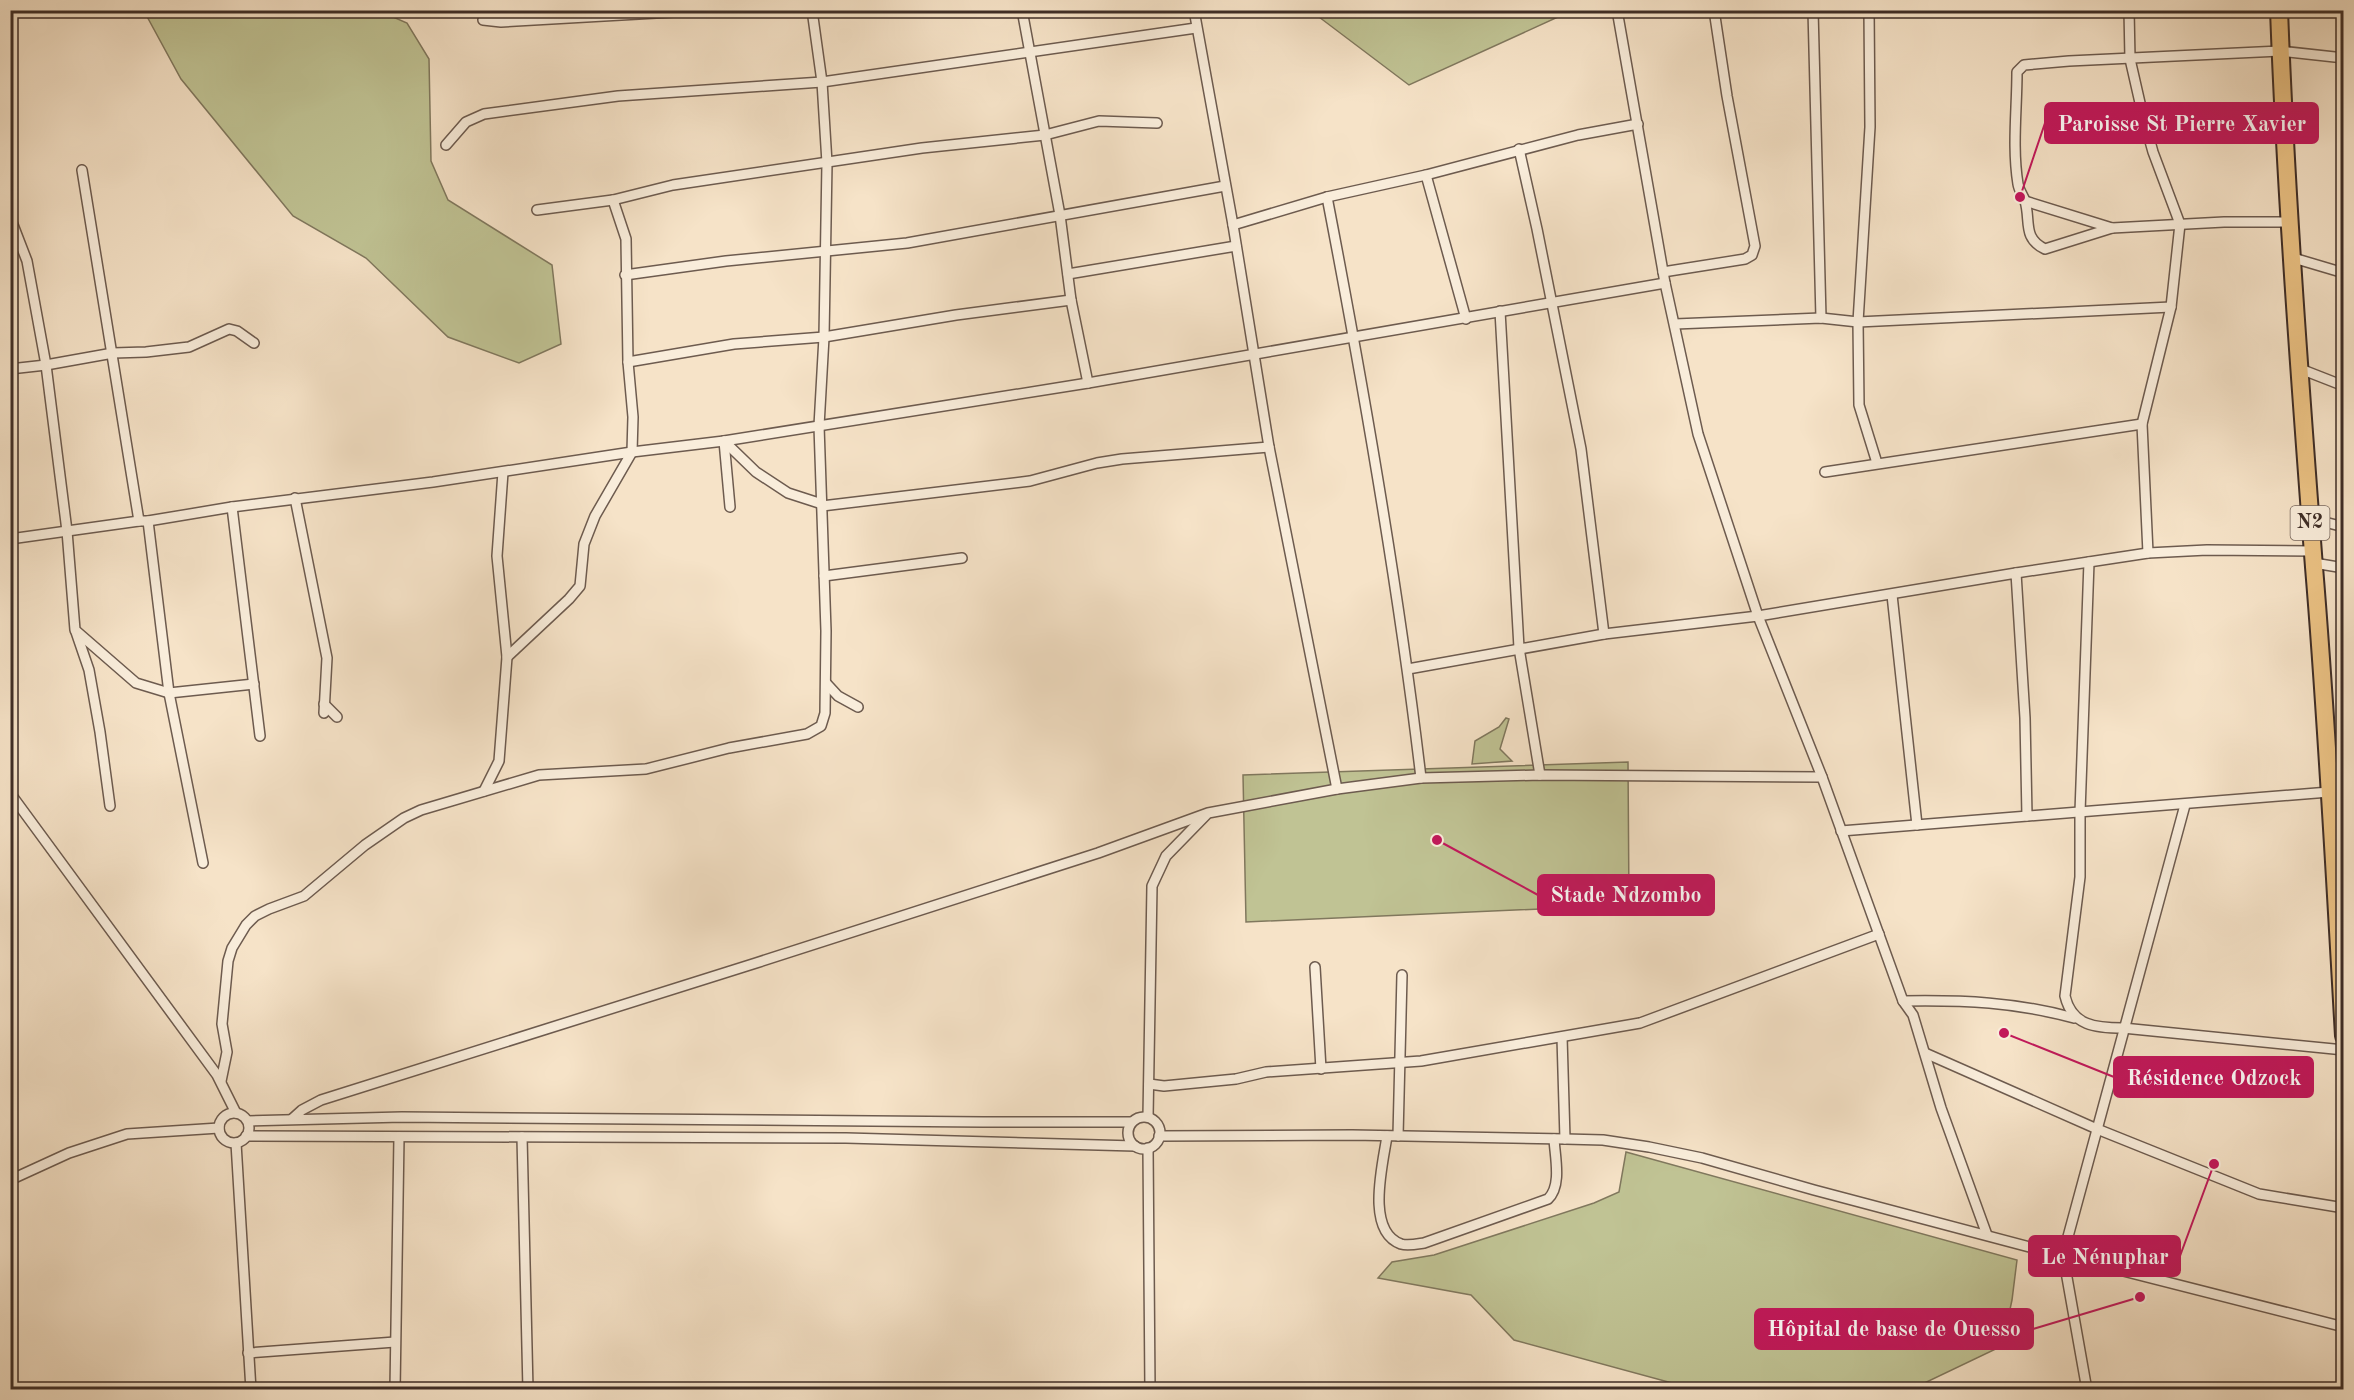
<svg xmlns="http://www.w3.org/2000/svg" width="2354" height="1400" font-family="'Old Standard TT',serif">
  <rect width="100%" height="100%" fill="#f6e3c8"/>
  <filter id="stains"><feTurbulence type="fractalNoise" baseFrequency=".00333" numOctaves="4"/><feColorMatrix values="0 0 0 0 .2 0 0 0 0 .09 0 0 0 0 .02 0 0 0 .5 -.17"/></filter>
  <radialGradient id="worn" r=".72"><stop offset=".6" stop-color="#630" stop-opacity="0"/><stop offset="1" stop-color="#630" stop-opacity=".3"/></radialGradient>
  <g fill="#c0c394" stroke="#80785e" stroke-width="1.5">
    <path d="M 377,10 L 407,23 L 429,59 L 431,161 L 448,200 L 552,265 L 561,344 L 519,363 L 448,337 L 366,258 L 293,216 L 181,79 L 144,11 Z"/>
    <path d="M 1311,11 L 1311,10 L 1571,11 L 1409,85 Z"/>
    <path d="M 1506,718 L 1509,719 L 1500,749 L 1512,761 L 1472,764 L 1475,741 L 1499,727 Z"/>
    <path d="M 1628,762 L 1629,905 L 1246,922 L 1243,775 Z"/>
    <path d="M 1626,1152 L 2017,1260 L 2012,1300 L 2002,1346 L 1912,1389 L 1694,1389 L 1514,1340 L 1471,1295 L 1378,1278 L 1392,1262 L 1434,1255 L 1594,1203 L 1619,1192 Z"/>
  </g>
  <g fill="none" stroke-linecap="round" stroke-linejoin="round">
    <defs>
      <g id="street">
        <path d="M 1022,10 L 1060,215 L 1071,300 L 1088,383"/>
        <path d="M 1194,10 L 1233,225 L 1269,447 L 1337,789"/>
        <path d="M 1617,10 L 1665,283 L 1698,434 L 1758,616 L 1822,777 L 1903,1001 L 1913,1015 L 1941,1108 L 1987,1235"/>
        <path d="M 1813,10 L 1821,318"/>
        <path d="M 1869,10 L 1870,127 L 1858,322 L 1859,405 L 1877,463"/>
        <path d="M 2129,10 L 2130,59 L 2143,116 L 2153,152 L 2180,224 L 2171,307 L 2142,424 L 2148,553"/>
        <path d="M 483,20 L 501,22 L 709,10"/>
        <path d="M 446,145 L 466,122 L 484,114 L 618,96 L 822,82 L 1196,28"/>
        <path d="M 1519,149 L 1537,229 L 1581,449 L 1604,634"/>
        <path d="M 82,170 L 139,521"/>
        <path d="M 1426,175 L 1466,319"/>
        <path d="M 1327,197 C 1364,389 1398,583 1421,778"/>
        <path d="M 2025,201 L 2112,228"/>
        <path d="M 537,210 L 613,200 L 673,185 L 922,148 L 1045,135 L 1099,121 L 1157,123"/>
        <path d="M 10,217 L 27,261 L 46,365 L 67,531 L 75,630 L 136,683 L 169,693 L 254,684"/>
        <path d="M 2289,222 L 2224,222 L 2112,228 L 2045,249 C 2022,238 2031,221 2025,201 C 2023,195 2019,191 2018,184 C 2012,147 2017,109 2017,72 L 2024,65 L 2069,61 L 2280,51 L 2344,58"/>
        <path d="M 1233,225 L 1327,197 L 1426,175 L 1578,135 L 1638,124"/>
        <path d="M 2290,257 L 2344,273"/>
        <path d="M 1663,272 L 1745,259 L 1752,255 L 1755,246 L 1727,96 L 1714,10"/>
        <path d="M 1068,274 L 1236,246"/>
        <path d="M 625,275 L 726,261 L 907,243 L 1225,186"/>
        <path d="M 1500,311 L 1519,648 L 1540,775"/>
        <path d="M 1675,324 L 1821,318 L 1858,322 L 2171,307"/>
        <path d="M 628,362 L 734,344 L 824,337 L 956,315 L 1071,300"/>
        <path d="M 2298,368 L 2344,386"/>
        <path d="M 10,369 L 46,365 L 113,353 L 146,352 L 189,347 L 229,329 L 237,331 L 254,343"/>
        <path d="M 724,441 L 756,472 L 788,493 L 822,504"/>
        <path d="M 724,441 L 730,507"/>
        <path d="M 1825,472 L 2142,424"/>
        <path d="M 295,498 L 327,658 L 324,713"/>
        <path d="M 822,506 L 1030,481 L 1097,463 L 1122,459 L 1269,447"/>
        <path d="M 232,507 L 260,736"/>
        <path d="M 2309,518 L 2344,527"/>
        <path d="M 148,521 L 169,693 L 203,863"/>
        <path d="M 10,539 L 139,521 L 148,521 L 232,507 L 433,482 L 632,452 L 724,441 L 1088,383 L 1665,283"/>
        <path d="M 2089,562 L 2080,812 L 2080,877 L 2065,996 C 2072,1026 2096,1028 2123,1028 L 2344,1050"/>
        <path d="M 2314,563 L 2344,568"/>
        <path d="M 2016,573 L 2148,553 L 2207,550 L 2312,551"/>
        <path d="M 824,576 L 962,558"/>
        <path d="M 1892,595 L 1917,825"/>
        <path d="M 76,632 L 89,670 L 100,732 L 110,806"/>
        <path d="M 507,657 L 569,599 L 580,586 L 584,544 L 595,516 L 632,452 L 633,417 L 628,362 L 626,239 L 613,200"/>
        <path d="M 1408,669 L 1604,634 L 1758,616 L 2016,573 L 2025,718 L 2027,816"/>
        <path d="M 826,683 L 838,696 L 858,707"/>
        <path d="M 324,704 L 337,717"/>
        <path d="M 484,791 L 499,761 L 507,657 L 497,556 L 503,472"/>
        <path d="M 10,793 L 217,1075 L 236,1113"/>
        <path d="M 1841,831 L 2329,792 L 2344,797"/>
        <path d="M 1315,967 L 1321,1069"/>
        <path d="M 1903,1001 C 1964,1000 2015,1002 2074,1018"/>
        <path d="M 1562,1037 L 1565,1139"/>
        <path d="M 1925,1053 L 2097,1129 L 2259,1194 L 2344,1208"/>
        <path d="M 221,1081 L 227,1052 L 222,1024 L 228,961 L 232,948 L 246,925 L 255,916 L 269,909 L 304,896 L 365,845 L 404,818 L 421,810 L 539,775 L 646,769 L 729,748 L 807,734 L 821,726 L 825,713 L 826,631 L 819,426 L 824,337 L 827,163 L 822,82 L 812,10"/>
        <path d="M 1149,1084 L 1164,1086 L 1236,1079 L 1266,1072 L 1421,1061 L 1640,1023 L 1879,934"/>
        <circle cx="234" cy="1128" r="15"/>
        <path d="M 1148,1117 L 1152,886 L 1166,856 L 1206,815"/>
        <circle cx="1144" cy="1133" r="16"/>
        <path d="M 292,1119 L 302,1110 L 321,1100 L 756,963 L 1098,853 L 1208,813 L 1337,789 L 1421,778 L 1540,775 L 1822,777"/>
        <path d="M 248,1121 L 402,1117 L 983,1122 L 1132,1122"/>
        <path d="M 246,1136 L 846,1138 L 1135,1146"/>
        <path d="M 1159,1136 L 1352,1135 L 1565,1139 L 1603,1140 L 1649,1147 L 1702,1158 L 1814,1190 L 2033,1248 L 2344,1327"/>
        <path d="M 1387,1136 C 1383,1164 1365,1231 1401,1244 C 1408,1246 1417,1244 1424,1243 L 1548,1199 C 1562,1186 1555,1157 1554,1139"/>
        <path d="M 1398,1136 L 1402,975"/>
        <path d="M 522,1137 L 528,1390"/>
        <path d="M 236,1143 L 251,1390"/>
        <path d="M 1148,1148 L 1150,1390"/>
        <path d="M 10,1180 L 69,1153 L 127,1134 L 219,1128"/>
        <path d="M 248,1353 L 395,1342"/>
        <path d="M 395,1390 L 399,1137"/>
        <path d="M 2087,1390 L 2063,1255 L 2185,805"/>
      </g>
      <path id="highway" d="M 2279,10 C 2286,196 2300,381 2314,567 C 2327,723 2335,879 2344,1036"/>
    </defs>
    <use href="#street" stroke="#6d5b4f" stroke-width="12"/>
    <use href="#highway" stroke="#3f2e27" stroke-width="20"/>
    <use href="#street" stroke="#f9eddb" stroke-width="9"/>
    <use href="#highway" stroke="#ebc284" stroke-width="16"/>
  </g>
  <g text-anchor="middle" dominant-baseline="central" stroke-width="5" stroke-linejoin="round" paint-order="stroke">
    <rect fill="#f9eddb" stroke="#77675d" stroke-width="1.5" x="2290.5" y="506" width="39" height="34" rx="4.5"/>
    <g font-size="20" font-weight="bold" fill="#3f2e27">
      <text x="2310" y="523">N2</text>
    </g>
  </g>
  <path fill="none" stroke="#c2185b" stroke-width="2" d="M2020 197L2045 123M1437 840L1538 895M2004 1033L2114 1077M2214 1164L2180 1256M2140 1297L2033 1329"/>
  <g fill="#c2185b" stroke="#f9eddb" stroke-width="2">
    <circle cx="2020" cy="197" r="6"/>
    <circle cx="1437" cy="840" r="6"/>
    <circle cx="2004" cy="1033" r="6"/>
    <circle cx="2214" cy="1164" r="6"/>
    <circle cx="2140" cy="1297" r="6"/>
  </g>
  <g fill="#c2185b" stroke="#c2185b" stroke-width="2">
    <rect x="2045" y="103" width="273" height="40" rx="6"/>
    <rect x="1538" y="875" width="176" height="40" rx="6"/>
    <rect x="2114" y="1057" width="199" height="40" rx="6"/>
    <rect x="2029" y="1236" width="151" height="40" rx="6"/>
    <rect x="1755" y="1309" width="278" height="40" rx="6"/>
  </g>
  <g font-size="22" text-anchor="middle" font-weight="bold" fill="#fff">
    <text x="2182" y="131">Paroisse St Pierre Xavier</text>
    <text x="1626" y="902">Stade Ndzombo</text>
    <text x="2214" y="1085">Résidence Odzock</text>
    <text x="2105" y="1264">Le Nénuphar</text>
    <text x="1894" y="1336">Hôpital de base de Ouesso</text>
  </g>
  <rect width="2354" height="1400" fill="none" stroke="#f6e3c8" stroke-width="36"/>
  <rect x="12" y="12" width="2330" height="1376" fill="none" stroke="#3f2e27" stroke-width="3"/>
  <rect x="18" y="18" width="2318" height="1364" fill="none" stroke="#3f2e27" stroke-width="1.5"/>
  <rect width="100%" height="100%" filter="url(#stains)"/>
  <rect width="100%" height="100%" fill="url(#worn)"/>
</svg>
